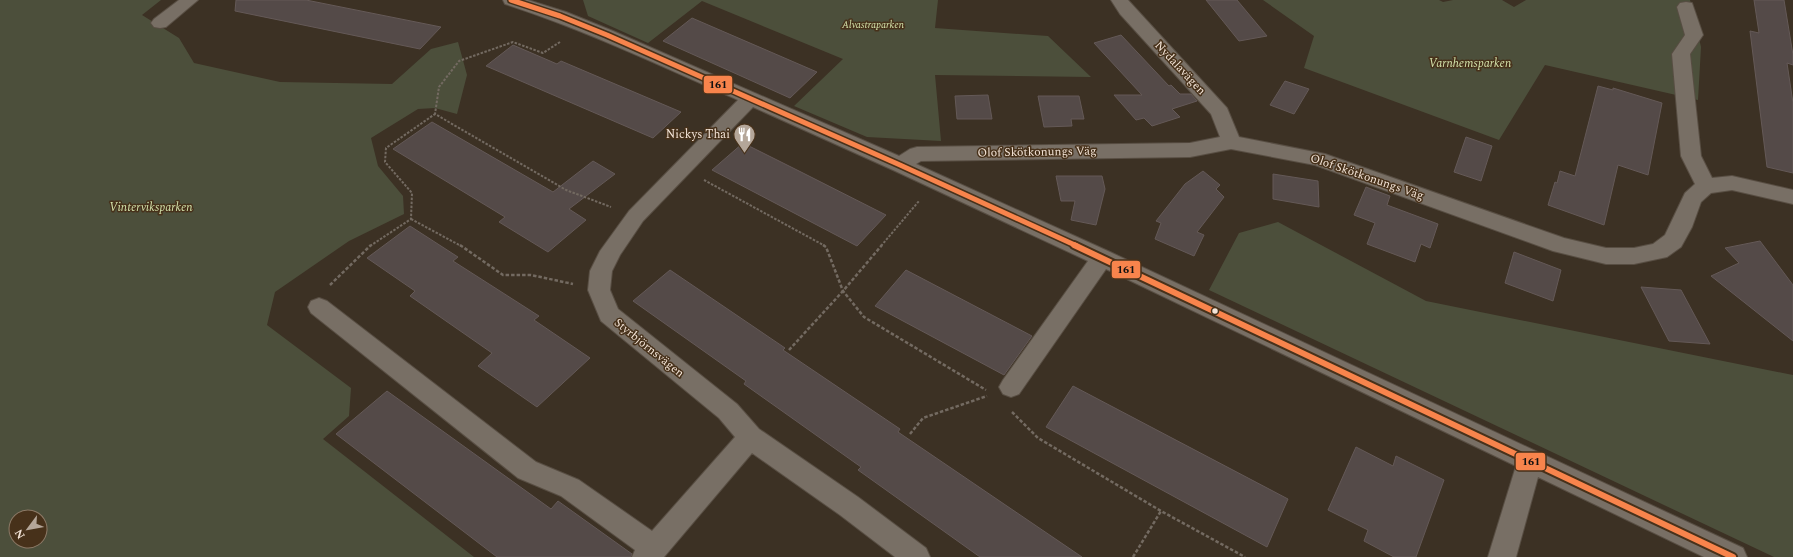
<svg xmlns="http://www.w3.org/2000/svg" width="1793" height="557" font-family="Spectral,serif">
  <rect width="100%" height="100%" fill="#3c3124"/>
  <g fill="#4c4f3b" fill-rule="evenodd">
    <path d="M 0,0 L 161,0 L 142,15 L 179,38 L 194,63 L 280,82 L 392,84 L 431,49 L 458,42 L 467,75 L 457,114 L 435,108 L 418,109 L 371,138 L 378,166 L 403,196 L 404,214 L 349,241 L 275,292 L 267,325 L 351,388 L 349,416 L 323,439 L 474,557 L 0,557 ZM 16,517 L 40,517 L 40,541 L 16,541 Z"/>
    <path d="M 583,0 L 938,0 L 935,28 L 1048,36 L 1091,77 L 935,75 L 941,141 L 867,137 L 794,106 L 843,59 L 702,1 L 648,43 L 588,16 Z"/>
    <path d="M 1263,0 L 1439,0 L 1443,2 L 1453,0 L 1502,0 L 1514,7 L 1526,0 L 1690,0 L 1701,47 L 1698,100 L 1545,65 L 1499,140 L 1304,68 L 1314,36 Z"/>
    <path d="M 1278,222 L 1426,301 L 1793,375 L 1793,557 L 1774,557 L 1209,290 L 1239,233 Z"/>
  </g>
  <g fill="#544a48" stroke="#645957">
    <path d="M 236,0 L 306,0 L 441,27 L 420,49 L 235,11 Z"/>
    <path d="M 1206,0 L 1237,0 L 1267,36 L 1239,41 Z"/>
    <path d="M 1754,0 L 1784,0 L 1793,55 L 1793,65 L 1787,63 L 1793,103 L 1793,173 L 1767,167 L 1750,31 L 1759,33 Z"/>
    <path d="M 692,18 L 817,72 L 790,98 L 663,41 Z"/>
    <path d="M 1121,35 L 1169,86 L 1171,85 L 1180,94 L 1191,94 L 1197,101 L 1172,109 L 1180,117 L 1152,126 L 1144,118 L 1136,120 L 1114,95 L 1142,95 L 1094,43 Z"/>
    <path d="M 513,45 L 557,64 L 561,61 L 681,112 L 653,138 L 486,66 Z"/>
    <path d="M 1285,81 L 1309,89 L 1294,114 L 1270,105 Z"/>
    <path d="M 1598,86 L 1613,90 L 1613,88 L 1662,103 L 1648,175 L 1618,165 L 1604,225 L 1548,205 L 1555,182 L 1557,183 L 1560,171 L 1575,176 Z"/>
    <path d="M 988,95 L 992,119 L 957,119 L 955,96 Z"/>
    <path d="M 1038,96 L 1079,96 L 1084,119 L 1071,119 L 1072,126 L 1044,127 Z"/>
    <path d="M 432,122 L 553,192 L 593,161 L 615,174 L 569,209 L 586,220 L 548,252 L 499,222 L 505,217 L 393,149 Z"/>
    <path d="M 1466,137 L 1492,146 L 1481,181 L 1454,172 Z"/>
    <path d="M 743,143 L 799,171 L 886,215 L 857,246 L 712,170 Z"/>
    <path d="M 1203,171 L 1220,185 L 1216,189 L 1224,197 L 1197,232 L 1204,235 L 1194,256 L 1155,239 L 1161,223 L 1156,221 L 1185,184 Z"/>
    <path d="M 1273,174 L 1318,181 L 1319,207 L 1273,199 Z"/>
    <path d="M 1056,176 L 1102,176 L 1105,189 L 1096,225 L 1071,220 L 1075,201 L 1061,201 Z"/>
    <path d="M 1366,187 L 1390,196 L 1387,205 L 1438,224 L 1430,248 L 1421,244 L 1415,262 L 1367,244 L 1375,223 L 1354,215 Z"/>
    <path d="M 410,226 L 458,257 L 453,261 L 539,316 L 534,320 L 590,358 L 537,407 L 478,366 L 492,353 L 410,296 L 415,291 L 367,258 Z"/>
    <path d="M 1760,241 L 1793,285 L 1793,341 L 1711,276 L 1739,263 L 1725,248 Z"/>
    <path d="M 1514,252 L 1561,270 L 1553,301 L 1505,283 Z"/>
    <path d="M 670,270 L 785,348 L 783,350 L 900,429 L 898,432 L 1082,557 L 980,557 L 858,470 L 861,467 L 744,384 L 746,381 L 633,301 Z"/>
    <path d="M 906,270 L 1032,336 L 1004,375 L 875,306 Z"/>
    <path d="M 1641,287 L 1681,290 L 1710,344 L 1669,341 Z"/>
    <path d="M 1073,386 L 1288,499 L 1267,547 L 1046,427 Z"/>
    <path d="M 387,391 L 551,509 L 558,501 L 632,554 L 631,557 L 497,557 L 336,434 Z"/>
    <path d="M 1356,447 L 1393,466 L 1396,456 L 1444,480 L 1416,557 L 1394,557 L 1364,541 L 1368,530 L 1328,510 Z"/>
  </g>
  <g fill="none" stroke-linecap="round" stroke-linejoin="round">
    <defs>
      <g id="minor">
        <path d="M 179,0 L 198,0 L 166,27 L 160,28 L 154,27 L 151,23 L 154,19 Z"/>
        <path d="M 503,0 L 528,0 L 566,12 L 613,31 L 899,156 L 910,149 L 917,147 L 1190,143 L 1220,137 L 1211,114 L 1120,14 L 1111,0 L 1128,0 L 1227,108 L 1239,137 L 1325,154 L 1564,238 L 1606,248 L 1634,248 L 1653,244 L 1665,235 L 1685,193 L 1695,184 L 1681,156 L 1672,54 L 1685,35 L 1677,7 L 1680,3 L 1686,2 L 1692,3 L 1703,35 L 1690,54 L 1701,156 L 1712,178 L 1732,176 L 1793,190 L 1793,204 L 1732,190 L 1711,193 L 1701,202 L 1692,227 L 1681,247 L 1667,257 L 1634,264 L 1606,264 L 1553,251 L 1315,165 L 1231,149 L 1190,157 L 921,161 L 916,164 L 1110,252 L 1743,548 L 1747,557 L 1704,557 L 1538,477 L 1516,557 L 1488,557 L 1516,466 L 1106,269 L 1019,394 L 1011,397 L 1003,394 L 999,387 L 1003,380 L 1088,261 L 893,170 L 753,107 L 643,221 L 620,255 L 612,271 L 610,290 L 618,309 L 737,404 L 759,429 L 858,497 L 926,548 L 930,557 L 895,557 L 840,515 L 752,453 L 664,557 L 632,557 L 635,550 L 561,496 L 518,478 L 311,313 L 308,307 L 311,301 L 319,298 L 327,301 L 536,462 L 579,480 L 652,531 L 735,437 L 719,418 L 601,321 L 588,290 L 590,271 L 600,251 L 629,211 L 738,100 C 661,66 585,30 505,4 Z"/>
      </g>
    </defs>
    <use href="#minor" stroke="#584e43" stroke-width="2"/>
    <g stroke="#736a61" stroke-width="2" stroke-dasharray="2.5 1.5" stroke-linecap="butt">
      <path d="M 560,42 L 543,53 L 513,42 L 459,61 L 439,87 L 435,114 L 566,190 L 611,207"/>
      <path d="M 704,180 L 825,246"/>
      <path d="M 411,219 L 461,246"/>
      <path d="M 370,246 L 411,219 L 412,193 L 385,162 L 386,148 L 435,114"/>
      <path d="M 881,246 L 919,201"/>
    </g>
    <g stroke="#736a61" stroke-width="2.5" stroke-dasharray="3.5 2" stroke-linecap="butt">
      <path d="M 460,245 L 503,275 L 531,275 L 573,284"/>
      <path d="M 823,245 L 826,247 L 843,291 L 864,317 L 986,390"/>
      <path d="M 330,285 L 371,245"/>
      <path d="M 789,350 L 843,291 L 882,245"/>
      <path d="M 1012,412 L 1038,438 L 1161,511 L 1245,557"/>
      <path d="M 910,434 L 923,418 L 987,396"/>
      <path d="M 1133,557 L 1161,511"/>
    </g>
    <use href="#minor" fill="#786f65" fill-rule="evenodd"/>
    <defs>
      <path id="bus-1-far1" d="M 511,0 L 560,16 L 607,35 L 900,165 L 1077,246"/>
      <path id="bus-1" d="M 1074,245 L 1733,557"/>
    </defs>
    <use href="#bus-1-far1" stroke="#47311a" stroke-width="8"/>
    <use href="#bus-1" stroke="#47311a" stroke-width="10"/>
    <use href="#bus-1-far1" stroke="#f8844c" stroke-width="5"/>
    <use href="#bus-1" stroke="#f8844c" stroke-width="6"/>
  </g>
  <defs>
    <symbol id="restaurant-pin" viewBox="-11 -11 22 30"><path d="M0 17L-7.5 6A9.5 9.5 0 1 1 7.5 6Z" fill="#b4a699" stroke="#47311a"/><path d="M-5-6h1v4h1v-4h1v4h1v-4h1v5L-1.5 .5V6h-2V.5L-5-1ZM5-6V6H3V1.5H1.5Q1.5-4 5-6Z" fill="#fff"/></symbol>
  </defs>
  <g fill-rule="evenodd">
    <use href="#restaurant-pin" x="732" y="122" width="25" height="34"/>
  </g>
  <circle fill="#f4e5d8" stroke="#47311a" stroke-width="1.5" cx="1215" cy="311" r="3.5"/>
  <g text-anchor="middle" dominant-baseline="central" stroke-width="3" stroke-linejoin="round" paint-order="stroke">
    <g font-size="10" font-style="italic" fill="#d3e2ab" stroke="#47311a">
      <text x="873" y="25">Alvastraparken</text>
    </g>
    <g font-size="12" font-style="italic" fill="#d3e2ab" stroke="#47311a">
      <text x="1470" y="63">Varnhemsparken</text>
      <text x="151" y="207">Vinterviksparken</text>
    </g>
    <g font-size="12" fill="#f4e5d8" stroke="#47311a">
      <text transform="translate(1180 68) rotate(47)">Nydalavägen</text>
      <text transform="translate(1037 152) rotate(-1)">Olof Skötkonungs Väg</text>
      <text transform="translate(1367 177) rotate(19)">Olof Skötkonungs Väg</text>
      <text transform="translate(649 348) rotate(39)">Styrbjörnsvägen</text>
    </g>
    <g font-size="12" fill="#f4e5d8" stroke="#47311a" text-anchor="end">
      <text x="730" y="134">Nickys Thai</text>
    </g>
  </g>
  <g stroke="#47311a" stroke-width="1.5">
    <rect x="703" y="75" width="30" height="19" rx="4" fill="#f8844c"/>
    <rect x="1111" y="260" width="30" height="19" rx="4" fill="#f8844c"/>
    <rect x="1515" y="452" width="31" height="19" rx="4" fill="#f8844c"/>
  </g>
  <g font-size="11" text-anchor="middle" font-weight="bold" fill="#111">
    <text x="718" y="88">161</text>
    <text x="1126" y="273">161</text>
    <text x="1531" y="465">161</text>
  </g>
  <g transform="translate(28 529) rotate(238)"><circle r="19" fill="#47311a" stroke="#8c7966"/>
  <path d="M0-3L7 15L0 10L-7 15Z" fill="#b4a699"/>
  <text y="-6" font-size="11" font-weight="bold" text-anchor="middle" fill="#f4e5d8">N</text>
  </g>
</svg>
